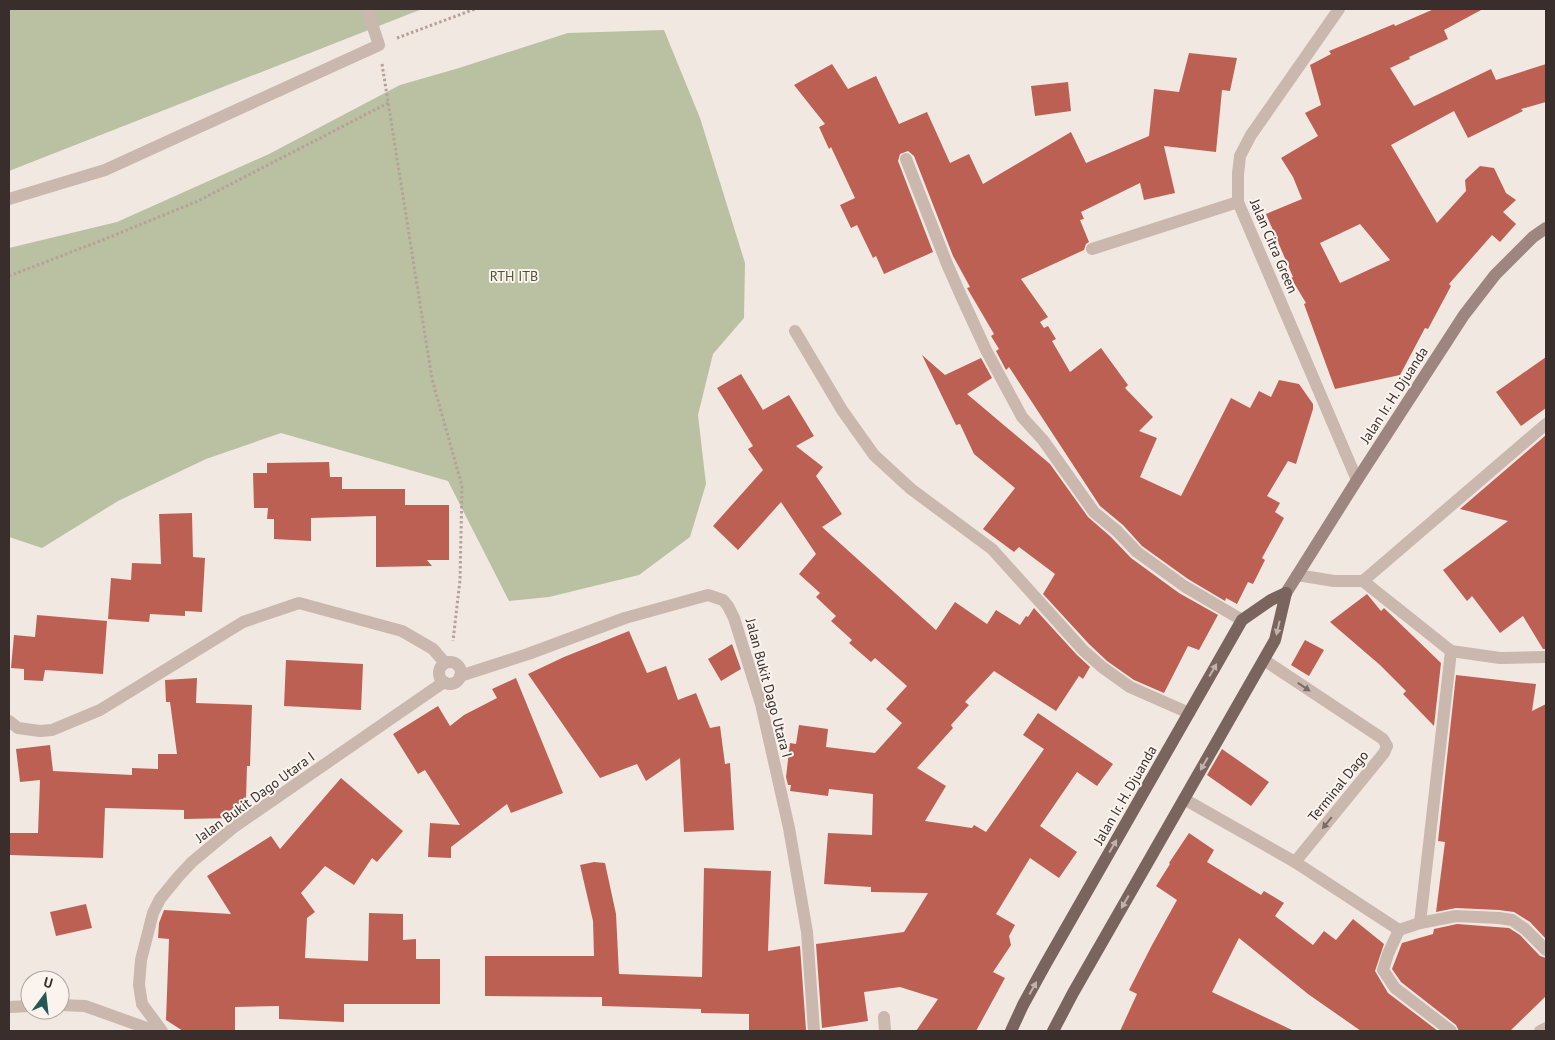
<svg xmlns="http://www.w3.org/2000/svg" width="1555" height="1040" font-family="'PT Sans',sans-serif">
  <rect width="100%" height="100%" fill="#f2e8e2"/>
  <g fill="#bac0a2">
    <path d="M 9,9 L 422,9 L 9,171 Z"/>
    <path d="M 664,30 L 700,118 L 745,263 L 744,318 L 713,354 L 698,415 L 706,484 L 690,537 L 639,575 L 549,597 L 509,601 L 448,481 L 281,433 L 206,459 L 118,501 L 42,548 L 9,537 L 9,248 L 117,222 L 269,154 L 400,85 L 459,68 L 568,33 Z"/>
  </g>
  <g fill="#bd6054" fill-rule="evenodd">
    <path d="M 1434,9 L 1483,9 L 1444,30 L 1448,39 L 1409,57 L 1410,59 L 1390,68 L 1414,106 L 1491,69 L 1496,80 L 1546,64 L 1546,102 L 1521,109 L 1523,111 L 1468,138 L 1454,111 L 1391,145 L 1437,223 L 1466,191 L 1465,180 L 1480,166 L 1494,168 L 1506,193 L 1516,200 L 1503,212 L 1516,224 L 1500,242 L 1492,235 L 1449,284 L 1451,286 L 1428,329 L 1425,328 L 1400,375 L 1335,389 L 1304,304 L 1306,303 L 1291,278 L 1293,277 L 1266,214 L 1302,199 L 1293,177 L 1281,158 L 1318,136 L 1305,113 L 1321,105 L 1310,65 L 1331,54 L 1329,51 L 1394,24 L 1395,26 ZM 1360,224 L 1390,260 L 1340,283 L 1320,243 Z"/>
    <path d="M 1189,53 L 1237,58 L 1230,91 L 1222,90 L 1216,152 L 1164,146 L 1175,193 L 1144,200 L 1140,183 L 1081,212 L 1084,219 L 1080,220 L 1089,242 L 1086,244 L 1084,250 L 1021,279 L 1048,317 L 1040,322 L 1044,328 L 1048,326 L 1056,339 L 1052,341 L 1070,372 L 1101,348 L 1128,385 L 1125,388 L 1153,417 L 1139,431 L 1157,438 L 1140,477 L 1181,496 L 1231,398 L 1250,408 L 1259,391 L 1271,397 L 1279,380 L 1299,384 L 1313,404 L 1313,409 L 1296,464 L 1288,461 L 1267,496 L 1280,503 L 1275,512 L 1284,518 L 1262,558 L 1265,560 L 1253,584 L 1248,582 L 1237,604 L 1226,598 L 1225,601 L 1188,579 L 1142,546 L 1123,525 L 1100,506 L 1009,367 L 1006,370 L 996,351 L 999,349 L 991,336 L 994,334 L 967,288 L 970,287 L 953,256 L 914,156 L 908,151 L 900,154 L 898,161 L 933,252 L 884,274 L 876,256 L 873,258 L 857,225 L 851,228 L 840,205 L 855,198 L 831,147 L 829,149 L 819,127 L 825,124 L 794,85 L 832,64 L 848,89 L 876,76 L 899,124 L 927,112 L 950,163 L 969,154 L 983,184 L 1071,132 L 1086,163 L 1149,136 L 1154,89 L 1179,92 Z"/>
    <path d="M 1068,82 L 1071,111 L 1035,116 L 1031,86 Z"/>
    <path d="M 922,355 L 945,375 L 981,358 L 992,378 L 967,394 L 1050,464 L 1088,517 L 1111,537 L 1131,558 L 1179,593 L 1218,615 L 1199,650 L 1188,646 L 1164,693 L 1134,680 L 1107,661 L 1089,644 L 1043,594 L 1055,574 L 1019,547 L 1014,552 L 983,529 L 1015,488 L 974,454 L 960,424 L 956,425 Z"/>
    <path d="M 1546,357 L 1546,408 L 1521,426 L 1496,392 Z"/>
    <path d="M 741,374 L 763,410 L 789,395 L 814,436 L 796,446 L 823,467 L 816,476 L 842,514 L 822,527 L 936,630 L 955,602 L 987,624 L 996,610 L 1020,625 L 1026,616 L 1028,617 L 1034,608 L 1077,655 L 1090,667 L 1083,679 L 1079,676 L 1056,711 L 994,671 L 965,702 L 969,705 L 951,725 L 953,728 L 917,768 L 946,786 L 925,821 L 972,828 L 974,825 L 986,832 L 1044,749 L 1023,735 L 1038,713 L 1113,764 L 1097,786 L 1077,772 L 1040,826 L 1077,852 L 1059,878 L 1030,858 L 996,914 L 1015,925 L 1009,936 L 1011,945 L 993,972 L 1005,978 L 976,1031 L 916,1031 L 938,999 L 900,987 L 864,992 L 868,1021 L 822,1028 L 816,944 L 904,932 L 928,893 L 871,892 L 871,887 L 824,884 L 828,833 L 872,835 L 873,794 L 829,789 L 828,796 L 790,791 L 791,785 L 788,785 L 786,777 L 790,743 L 796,744 L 799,725 L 828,729 L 826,747 L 875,753 L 902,723 L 886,709 L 907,686 L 875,658 L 871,662 L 849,643 L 852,640 L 831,621 L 836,616 L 816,597 L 820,593 L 799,574 L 816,554 L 781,502 L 738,550 L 713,526 L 763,470 L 748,449 L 753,446 L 717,388 Z"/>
    <path d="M 1546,435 L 1546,649 L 1543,649 L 1523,616 L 1500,633 L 1472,596 L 1467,601 L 1443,570 L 1508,521 L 1460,509 Z"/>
    <path d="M 329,462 L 330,477 L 342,477 L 342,489 L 405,489 L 405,505 L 449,505 L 449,560 L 427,560 L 432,566 L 376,567 L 376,516 L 311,518 L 311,541 L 274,539 L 274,519 L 267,519 L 268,508 L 254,508 L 253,473 L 267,473 L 267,463 Z"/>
    <path d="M 192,513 L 193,557 L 205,558 L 202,612 L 185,611 L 185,616 L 150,614 L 149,622 L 108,619 L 111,578 L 131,580 L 132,563 L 161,564 L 159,514 Z"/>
    <path d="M 1367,594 L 1381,611 L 1384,608 L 1386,610 L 1441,663 L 1434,726 L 1403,694 L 1406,691 L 1380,665 L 1330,622 Z"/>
    <path d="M 37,615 L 107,621 L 103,674 L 45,670 L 43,681 L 24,680 L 24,669 L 11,668 L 14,635 L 35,637 Z"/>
    <path d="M 629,631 L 647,673 L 666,666 L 678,700 L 696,693 L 710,728 L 720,726 L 725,764 L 730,763 L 734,830 L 684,832 L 680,758 L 646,781 L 637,764 L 600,778 L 528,674 L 564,657 Z"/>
    <path d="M 1305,640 L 1324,650 L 1309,676 L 1291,665 Z"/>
    <path d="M 732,644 L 741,669 L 721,681 L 708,659 Z"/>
    <path d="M 286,660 L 363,664 L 361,710 L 284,706 Z"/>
    <path d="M 1456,675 L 1536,684 L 1532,711 L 1546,704 L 1546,939 L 1530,922 L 1514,912 L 1499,910 L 1456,908 L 1436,912 L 1445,842 L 1438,841 Z"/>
    <path d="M 197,678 L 196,703 L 252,705 L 250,766 L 247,766 L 246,799 L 250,806 L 233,818 L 184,819 L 184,810 L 105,808 L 103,858 L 9,855 L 9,833 L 38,833 L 40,780 L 20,782 L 16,749 L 50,745 L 53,771 L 132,775 L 132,768 L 158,769 L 158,754 L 177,754 L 170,702 L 166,702 L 165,680 Z"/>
    <path d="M 516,678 L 563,793 L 511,813 L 507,804 L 451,847 L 451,858 L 428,857 L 430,823 L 460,825 L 425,770 L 418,774 L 393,734 L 438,706 L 450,726 L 464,715 L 497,698 L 492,689 Z"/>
    <path d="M 1222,749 L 1269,782 L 1251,806 L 1207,775 Z"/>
    <path d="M 341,778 L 403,831 L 377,862 L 372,858 L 354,885 L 325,866 L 301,893 L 315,912 L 307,918 L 305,958 L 368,961 L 369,913 L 403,914 L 403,940 L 416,939 L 416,959 L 440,959 L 440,1004 L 344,1004 L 344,1022 L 279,1019 L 279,1006 L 235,1007 L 235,1031 L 183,1031 L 166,1020 L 169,939 L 158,938 L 159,923 L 164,910 L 231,914 L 207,876 L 271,836 L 280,849 Z"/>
    <path d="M 1189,833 L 1214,850 L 1207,862 L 1261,895 L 1264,891 L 1284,903 L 1275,916 L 1313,945 L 1324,931 L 1336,940 L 1353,919 L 1384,944 L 1375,971 L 1388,993 L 1438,1031 L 1361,1031 L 1308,994 L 1239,938 L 1212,992 L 1294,1031 L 1120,1031 L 1137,994 L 1129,990 L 1152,945 L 1177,900 L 1156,886 L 1170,864 L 1169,863 Z"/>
    <path d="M 594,862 L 605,863 L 616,914 L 619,974 L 702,977 L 704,868 L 771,871 L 768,951 L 800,946 L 806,1030 L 749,1031 L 749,1014 L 701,1013 L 701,1009 L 602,1006 L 602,997 L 485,996 L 485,956 L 594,956 L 593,921 L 580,865 Z"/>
    <path d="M 86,904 L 92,928 L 56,936 L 50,912 Z"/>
    <path d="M 1457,924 L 1509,928 L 1520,935 L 1540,956 L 1546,958 L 1546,996 L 1510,1031 L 1459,1031 L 1456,1025 L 1401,982 L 1392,969 L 1402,943 L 1433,934 L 1434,929 Z"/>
  </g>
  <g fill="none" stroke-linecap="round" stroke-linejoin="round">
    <g stroke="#b5a198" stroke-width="3" stroke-dasharray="2.5 2.5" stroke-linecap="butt">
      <path d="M 397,38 L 475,9"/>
      <path d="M 382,64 L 432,379 L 462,486 L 460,580 L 453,641"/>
      <path d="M 9,276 L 100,241 L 198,201 L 388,103"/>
    </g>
    <g stroke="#cab7ae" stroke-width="12">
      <path d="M 1184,799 L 1295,862 L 1384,753 L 1387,746 L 1383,739 L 1264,660"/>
      <path d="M 1295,862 L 1399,930"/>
      <path d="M 884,1017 L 885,1031"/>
    </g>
    <g stroke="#cab7ae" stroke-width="12">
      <path d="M 906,159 L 947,264 L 962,298 L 986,350 L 1022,417 L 1043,440 L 1094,512 L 1117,531 L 1137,552 L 1184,586 L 1242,620"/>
      <path d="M 9,199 L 105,170 L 379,45 L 367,9"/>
      <path d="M 1092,249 L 1238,202"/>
      <path d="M 795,331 L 842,410 L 874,455 L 911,489 L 992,549 L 1083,650 L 1102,667 L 1130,687 L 1189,713"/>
      <path d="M 1297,575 L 1334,581 L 1363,581 L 1451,651 L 1500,658 L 1546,657"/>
      <path d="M 1363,581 L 1546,424"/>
      <circle cx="450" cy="673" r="11"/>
      <path d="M 460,676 L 528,654 L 625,618 L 708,595 L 723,600 L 728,606 L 734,618 L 761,704 L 789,828 L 807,932 L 814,1031"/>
      <path d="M 9,721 L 18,728 L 40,731 L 52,730 L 100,710 L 243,622 L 299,603 L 402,631 L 433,649 L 445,663"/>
      <path d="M 1420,923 L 1451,651"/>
      <path d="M 60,1005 L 85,1006 L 155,1031"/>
      <path d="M 9,1007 L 30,1006"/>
      <path d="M 162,1031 L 142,1004 L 139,985 L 141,960 L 153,913 L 160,899 L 178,877 L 192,862 L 234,827 L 444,682"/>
      <path d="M 1451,1031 L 1395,988 L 1383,970 L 1388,954 L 1399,930 L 1420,923 L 1456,916 L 1499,918 L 1512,920 L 1525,929 L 1546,950"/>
      <path d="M 1540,1031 L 1546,1028"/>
    </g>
    <path stroke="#cab7ae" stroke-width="12" d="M 1339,9 L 1251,135 L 1240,156 L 1238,174 L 1238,202 L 1357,480"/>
    <path stroke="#9d867f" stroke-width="12" d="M 1286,593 L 1357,480 L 1464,315 L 1495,275 L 1533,237 L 1546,228"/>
    <g stroke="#79645e" stroke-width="12">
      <path d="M 1011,1031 L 1023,1005 L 1045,965 L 1242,620 L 1271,600 L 1286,593"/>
      <path d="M 1053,1031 L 1073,993 L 1275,640 L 1286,593"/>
    </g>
  </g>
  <defs><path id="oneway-solid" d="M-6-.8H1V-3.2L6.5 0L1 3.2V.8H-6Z" transform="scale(1.25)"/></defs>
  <g fill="#c0b3ad">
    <use href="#oneway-solid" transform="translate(1278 628) rotate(103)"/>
    <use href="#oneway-solid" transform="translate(1213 670) rotate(-60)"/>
    <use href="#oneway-solid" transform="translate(1204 764) rotate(120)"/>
    <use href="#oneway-solid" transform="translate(1113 846) rotate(-60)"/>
    <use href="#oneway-solid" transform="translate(1125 902) rotate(120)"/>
    <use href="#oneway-solid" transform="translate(1033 988) rotate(-61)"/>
  </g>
  <g fill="#7a6c66">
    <use href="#oneway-solid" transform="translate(1304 687) rotate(34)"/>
    <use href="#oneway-solid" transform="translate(1327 823) rotate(129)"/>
  </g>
  <g text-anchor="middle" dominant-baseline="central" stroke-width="4" stroke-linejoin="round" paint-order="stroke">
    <g font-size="14" fill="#392e2c" stroke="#faf3ee">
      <text transform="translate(1274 246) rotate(67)">Jalan Citra Green</text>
      <text transform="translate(1394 395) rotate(-57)">Jalan Ir. H. Djuanda</text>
      <text transform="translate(769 688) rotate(75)">Jalan Bukit Dago Utara I</text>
      <text transform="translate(1338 786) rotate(-51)">Terminal Dago</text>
      <text transform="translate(1125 795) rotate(-60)">Jalan Ir. H. Djuanda</text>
      <text transform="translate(255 797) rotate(-36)">Jalan Bukit Dago Utara I</text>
    </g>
    <g font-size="14" fill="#4d5531" stroke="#faf3ee">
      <text x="514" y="276">RTH ITB</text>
    </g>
  </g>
  <rect width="1555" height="1040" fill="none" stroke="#392e2c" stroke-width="20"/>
  <g transform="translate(45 995) rotate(15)"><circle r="24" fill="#faf3ee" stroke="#ada4a0"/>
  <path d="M0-4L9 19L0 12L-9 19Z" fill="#245854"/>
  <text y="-8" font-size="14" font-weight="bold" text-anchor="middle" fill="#392e2c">U</text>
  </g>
</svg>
